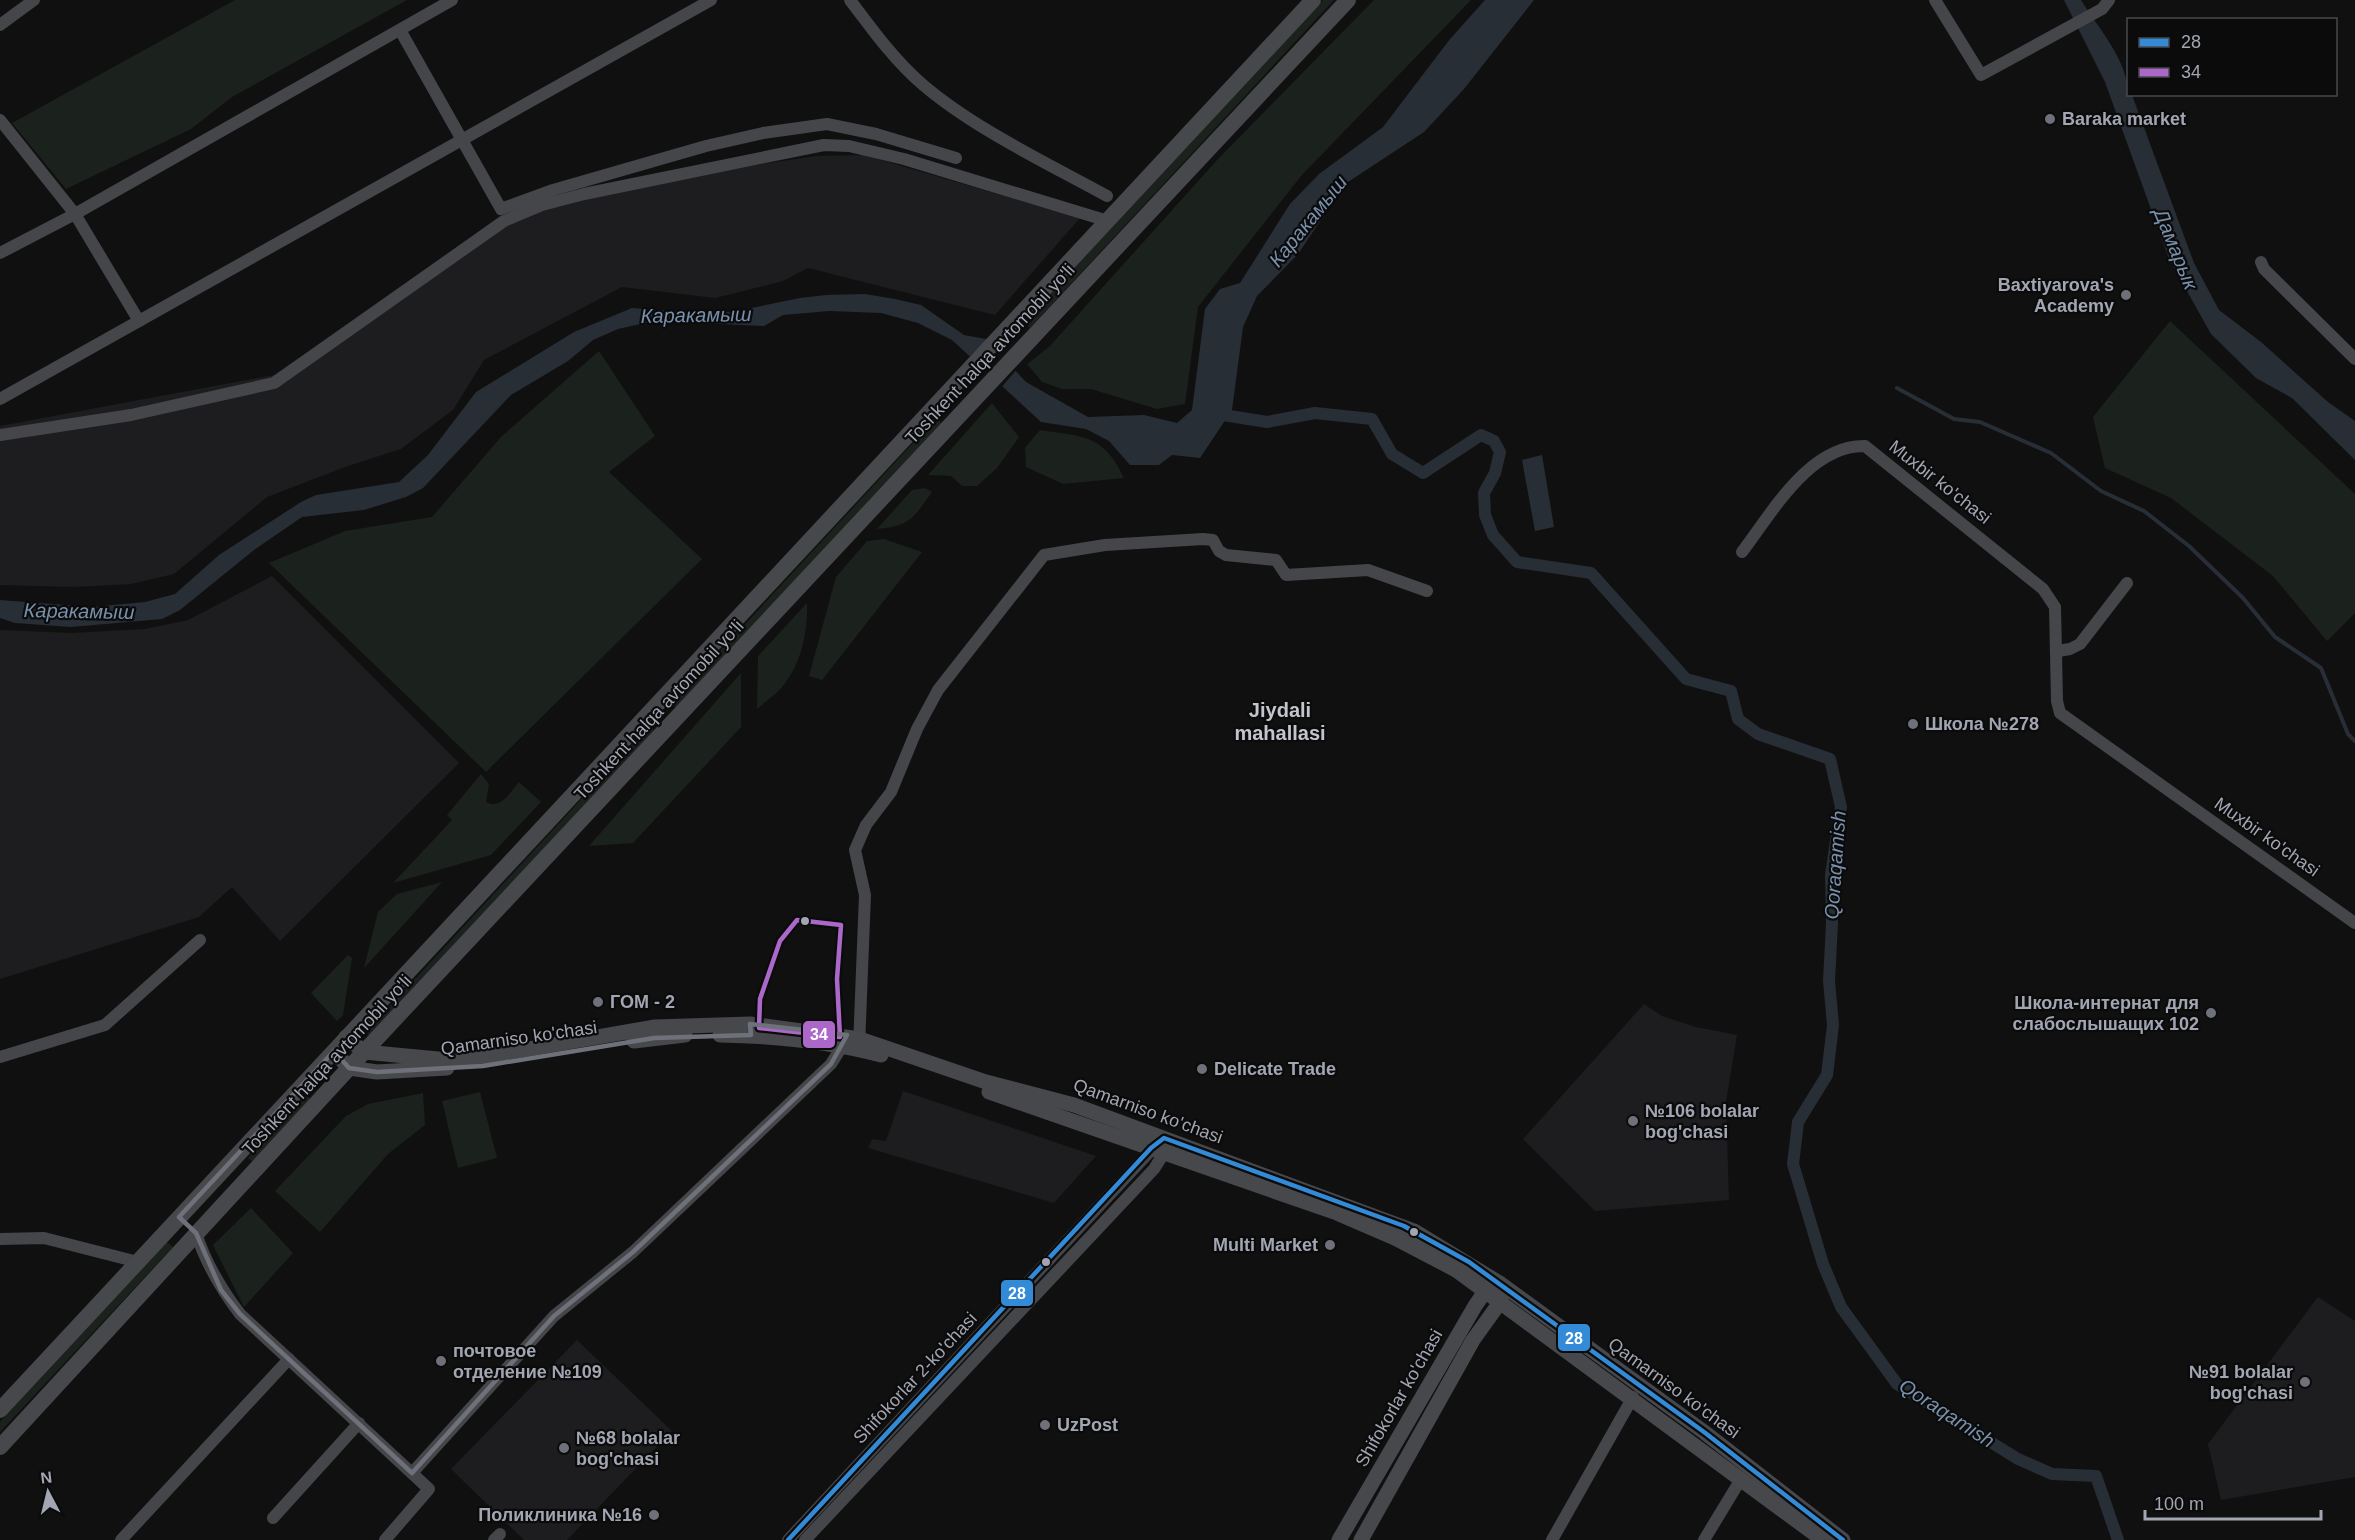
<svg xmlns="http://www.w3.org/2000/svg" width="2355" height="1540" font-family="Arial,sans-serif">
  <rect width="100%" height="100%" fill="#101011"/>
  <g fill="#1d1d1f">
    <path d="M 864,155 L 1080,218 L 995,315 L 808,268 L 783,281 L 715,298 L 622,287 L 484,360 L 453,410 L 401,449 L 348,466 L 267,497 L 174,574 L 131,584 L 74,587 L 0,585 L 0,426 L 274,375 L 514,211 L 583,191 L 816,156 Z"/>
    <path d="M 272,576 L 459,763 L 280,941 L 232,887 L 199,917 L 0,979 L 0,630 L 72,633 L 145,629 L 188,620 Z"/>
    <path d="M 1644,1004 L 1662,1016 L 1696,1027 L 1737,1035 L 1726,1102 L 1729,1200 L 1595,1211 L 1523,1139 Z"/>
    <path d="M 903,1091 L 1096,1156 L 1054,1203 L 868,1148 L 872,1139 L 886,1141 Z"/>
    <path d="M 2318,1297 L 2355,1321 L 2355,1477 L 2221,1500 L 2208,1444 Z"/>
    <path d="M 577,1340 L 672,1431 L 567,1540 L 524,1540 L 451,1469 Z"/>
  </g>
  <g fill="#1b211c">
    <path d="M 235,0 L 407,0 L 232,97 L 191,129 L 66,189 L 12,123 Z"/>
    <path d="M 1323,0 L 1334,0 L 1030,328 L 1024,322 Z"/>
    <path d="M 1374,0 L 1471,0 L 1301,176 L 1198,307 L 1185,404 L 1157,409 L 1091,389 L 1062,389 L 1042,382 L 1027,364 L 1049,347 L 1218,159 Z"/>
    <path d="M 2170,321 L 2355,494 L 2355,613 L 2327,641 L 2273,576 L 2171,498 L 2105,468 L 2093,417 Z"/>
    <path d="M 599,351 L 655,436 L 609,472 L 702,559 L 486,772 L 269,563 L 345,531 L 432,517 L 501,437 Z"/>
    <path d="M 992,403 L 1019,437 L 997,468 L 977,486 L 962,486 L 951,476 L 928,475 Z"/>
    <path d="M 936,418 L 942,423 L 677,708 L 672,703 Z"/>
    <path d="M 1040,430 C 1085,437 1103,434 1124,478 L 1063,484 L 1026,467 L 1025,448 Z"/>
    <path d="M 925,488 L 932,492 C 913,518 911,526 877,529 L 912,490 Z"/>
    <path d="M 884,539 L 922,552 L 822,680 L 809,676 L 836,577 L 867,541 Z"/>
    <path d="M 807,603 C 808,632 801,665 782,687 C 775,695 765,702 757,709 L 758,656 Z"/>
    <path d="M 741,673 L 741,727 L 633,843 L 589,846 Z"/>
    <path d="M 649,726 L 655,731 L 371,1037 L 366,1032 Z"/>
    <path d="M 481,774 L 489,784 L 486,802 C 501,810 510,792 519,782 L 541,802 L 491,855 L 393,883 L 452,820 L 447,815 Z"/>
    <path d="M 442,882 L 364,968 L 378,912 L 397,894 Z"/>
    <path d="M 348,955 L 352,958 L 343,1015 L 337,1021 L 311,993 Z"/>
    <path d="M 480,1092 L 497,1158 L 458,1168 L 442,1101 Z"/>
    <path d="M 423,1093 L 425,1125 L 388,1154 L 320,1232 L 275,1191 L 346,1116 L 368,1104 Z"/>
    <path d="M 307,1096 L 313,1101 L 254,1163 L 248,1158 Z"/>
    <path d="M 251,1208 L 293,1253 L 244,1307 L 213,1245 Z"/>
    <path d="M 167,1242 L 173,1247 L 0,1432 L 0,1422 Z"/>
  </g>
  <g fill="#282e35">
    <path d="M 1485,0 L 1534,0 L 1464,89 L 1424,132 L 1345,184 L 1298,254 L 1257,296 L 1243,327 L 1232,410 L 1200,458 L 1172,455 L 1159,465 L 1130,465 L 1109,441 L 1086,429 L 1041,422 L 952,340 L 918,323 L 881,313 L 829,311 L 783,315 L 764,326 L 654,321 L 618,329 L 593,340 L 568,361 L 511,395 L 423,488 L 406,497 L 364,510 L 302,517 L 254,550 L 180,610 L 162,619 L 71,627 L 15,623 L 0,618 L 0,600 L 92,607 L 145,602 L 175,594 L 219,555 L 301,502 L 316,495 L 399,482 L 428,455 L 476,392 L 574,332 L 632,308 L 695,313 L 732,312 L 800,298 L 826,295 L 865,294 L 895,299 L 921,305 L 964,335 L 986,339 L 1026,382 L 1088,417 L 1144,415 L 1177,423 L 1192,410 L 1205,309 L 1220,289 L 1240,283 L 1290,204 L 1319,174 L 1383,127 L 1450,39 Z"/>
    <path d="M 2064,0 L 2081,0 C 2098,28 2128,60 2128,94 L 2132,95 L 2194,263 L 2219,310 L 2261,342 L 2328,402 L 2355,421 L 2355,460 L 2292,398 L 2256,378 L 2211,334 L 2169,259 L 2105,82 Z"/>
    <path d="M 1542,455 L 1554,527 L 1535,531 L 1522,460 Z"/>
  </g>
  <path fill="#101011" d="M 989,338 L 1018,368 L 1000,389 L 968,358 Z"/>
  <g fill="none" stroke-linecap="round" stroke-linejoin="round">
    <path stroke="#282e35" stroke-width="4" d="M 1897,388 L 1954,419 L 1980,422 L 2051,453 L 2101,491 L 2144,511 L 2189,546 L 2243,598 L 2275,637 L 2321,668 L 2348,734 L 2355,741"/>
    <path stroke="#282e35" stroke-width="12" d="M 1217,414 L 1267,422 L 1315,413 L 1372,419 L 1392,454 L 1423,473 L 1481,435 L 1494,441 L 1500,452 L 1495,473 L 1484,493 L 1485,515 L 1493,535 L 1517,562 L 1591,573 L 1686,679 L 1731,691 L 1738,719 L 1758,734 L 1830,759 L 1841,807 L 1831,875 L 1832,923 L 1829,981 L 1833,1025 L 1827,1075 L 1798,1122 L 1793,1164 L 1823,1264 L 1841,1307 L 1897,1384 L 2018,1459 L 2052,1474 L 2096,1476 L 2118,1540"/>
    <g stroke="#454649" stroke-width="12">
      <path d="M 850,0 C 872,29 894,60 922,84 C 973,128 1047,163 1107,196"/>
      <path d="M 1935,0 L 1981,75 L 2102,9 L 2109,0"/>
      <path d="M 0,25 L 34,0"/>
      <path d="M 400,30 L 501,209 L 553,190 L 706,146 L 763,133 L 827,124 L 876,134 L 956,158"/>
      <path d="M 0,120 L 75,214 L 0,253"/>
      <path d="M 2261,262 L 2264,269 L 2355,359"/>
      <path d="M 139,321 L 75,214 L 452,0"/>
      <path d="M 0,399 L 711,0"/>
      <path d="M 0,435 L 131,415 L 274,383 L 504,221 L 542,205 L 584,194 L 824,145 L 849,146 L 904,159 L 1108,221"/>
      <path d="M 1742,552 C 1772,513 1809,445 1865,446 L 2043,589 L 2055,607 L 2057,701 L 2060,713 L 2355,923"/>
      <path d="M 2058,651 L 2070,649 L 2080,644 L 2127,583"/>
      <path d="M 859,1046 L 865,895 L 855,850 L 866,825 L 891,792 L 917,729 L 938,690 L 1044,555 L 1105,545 L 1203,539 L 1213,540 L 1219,551 L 1226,555 L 1276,560 L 1286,575 L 1368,570 L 1427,591"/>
      <path d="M 0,1057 L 105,1025 L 200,940"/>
      <path d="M 196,1233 C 206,1264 221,1289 240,1314 L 429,1489 L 385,1540"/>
      <path d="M 0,1239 L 44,1238 L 138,1262"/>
      <path d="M 412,1473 L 554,1316 L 633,1252 L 831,1064 L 846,1040"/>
      <path d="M 273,1518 L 359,1423"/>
      <path d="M 121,1540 L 289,1359"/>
      <path d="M 494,1540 L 500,1534"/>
      <path d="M 788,1540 L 1156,1145"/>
      <path d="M 805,1540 L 1154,1169 L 1164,1153 L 1164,1146"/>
      <path d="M 1552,1540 L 1633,1397"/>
      <path d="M 1704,1540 L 1741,1479"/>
    </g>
    <g stroke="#47484b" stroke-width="15">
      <path d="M 720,1035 C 775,1036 828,1041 881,1055"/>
      <path d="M 346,1037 L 364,1052 L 459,1061 L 655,1027 L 750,1024 L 860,1039 L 986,1082 L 1074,1105 L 1414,1231 L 1501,1284 L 1704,1432 L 1843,1540"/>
      <path d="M 634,1041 L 685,1035"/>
      <path d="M 334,1051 L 349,1068 L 377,1072 L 447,1068"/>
      <path d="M 989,1092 L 1337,1213 L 1395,1238 L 1456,1270 L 1823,1540"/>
      <path d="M 1339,1540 L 1475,1306 L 1486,1290 L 1495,1286"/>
      <path d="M 1361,1540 L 1473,1340 L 1501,1301 L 1501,1293"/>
    </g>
    <g stroke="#47484b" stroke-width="16">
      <path d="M 0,1410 L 1313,0"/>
      <path d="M 0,1447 L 349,1068 L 1348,0"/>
    </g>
    <defs>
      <path id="bus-1" d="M 788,1540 L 1151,1148 L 1164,1138 L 1404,1226 L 1469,1262 L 1704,1432 L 1843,1540"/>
      <path id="bus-2" d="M 797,920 L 841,925 L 837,979 L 840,1037 L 759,1028 L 760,999 L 780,941 Z"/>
    </defs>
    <use href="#bus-1" stroke="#0b0b0c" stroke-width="9"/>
    <use href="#bus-2" stroke="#0b0b0c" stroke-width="9"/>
    <use href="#bus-1" stroke="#338bd7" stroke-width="4.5"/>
    <use href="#bus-2" stroke="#ac68c9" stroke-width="4.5"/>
  </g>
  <path fill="none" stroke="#6f717a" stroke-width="4.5" stroke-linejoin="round" d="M 750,1024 L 847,1035 L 831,1064 L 633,1252 L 554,1316 L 412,1473 L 240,1314 L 221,1290 L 196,1233 L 179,1217 L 334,1051 L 349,1068 L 377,1072 L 483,1066 L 654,1038 L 751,1035 Z"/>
  <g fill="#6f717a" stroke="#0b0b0c" stroke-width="2">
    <circle cx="2050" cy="119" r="6"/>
    <circle cx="2126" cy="295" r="6"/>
    <circle cx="1913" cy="724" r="6"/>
    <circle cx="598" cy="1002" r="6"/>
    <circle cx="2211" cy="1013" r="6"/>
    <circle cx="1202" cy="1069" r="6"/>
    <circle cx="1633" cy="1121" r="6"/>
    <circle cx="1330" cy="1245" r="6"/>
    <circle cx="441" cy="1361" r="6"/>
    <circle cx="2305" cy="1382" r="6"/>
    <circle cx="1045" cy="1425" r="6"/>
    <circle cx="564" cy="1448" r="6"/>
    <circle cx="654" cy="1515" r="6"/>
  </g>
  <g fill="#a2a5b2" stroke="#0b0b0c" stroke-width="2">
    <circle cx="805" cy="921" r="5"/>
    <circle cx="1414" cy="1232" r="5"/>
    <circle cx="1046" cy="1262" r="5"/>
  </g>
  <g text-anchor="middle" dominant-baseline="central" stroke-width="4.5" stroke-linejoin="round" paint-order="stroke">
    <g font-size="18" font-weight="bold" fill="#a2a5b2" stroke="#0b0b0c" text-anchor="start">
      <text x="2062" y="119">Baraka market</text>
      <text x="2114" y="285" text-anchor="end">Baxtiyarova's<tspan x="2114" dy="21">Academy</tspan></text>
      <text x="1925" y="724">Школа №278</text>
      <text x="610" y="1002">ГОМ - 2</text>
      <text x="2199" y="1003" text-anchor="end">Школа-интернат для<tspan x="2199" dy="21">слабослышащих 102</tspan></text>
      <text x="1214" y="1069">Delicate Trade</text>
      <text x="1645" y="1111">№106 bolalar<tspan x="1645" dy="21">bog'chasi</tspan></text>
      <text x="1318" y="1245" text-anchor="end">Multi Market</text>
      <text x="453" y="1351">почтовое<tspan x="453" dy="21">отделение №109</tspan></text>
      <text x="2293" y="1372" text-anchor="end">№91 bolalar<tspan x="2293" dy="21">bog'chasi</tspan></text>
      <text x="1057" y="1425">UzPost</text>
      <text x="576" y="1438">№68 bolalar<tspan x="576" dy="21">bog'chasi</tspan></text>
      <text x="642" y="1515" text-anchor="end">Поликлиника №16</text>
    </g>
    <g font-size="18" fill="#a2a5b2" stroke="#0b0b0c">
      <text transform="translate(990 354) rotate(-47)">Toshkent halqa avtomobil yo'li</text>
      <text transform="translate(1940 482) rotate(38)">Muxbir ko'chasi</text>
      <text transform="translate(659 710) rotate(-47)">Toshkent halqa avtomobil yo'li</text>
      <text transform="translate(2267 837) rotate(35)">Muxbir ko'chasi</text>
      <text transform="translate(519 1038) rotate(-8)">Qamarniso ko'chasi</text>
      <text transform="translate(327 1065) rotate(-47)">Toshkent halqa avtomobil yo'li</text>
      <text transform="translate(1148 1111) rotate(20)">Qamarniso ko'chasi</text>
      <text transform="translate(915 1378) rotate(-47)">Shifokorlar 2-ko'chasi</text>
      <text transform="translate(1674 1388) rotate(36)">Qamarniso ko'chasi</text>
      <text transform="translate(1399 1398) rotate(-60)">Shifokorlar ko'chasi</text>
    </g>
    <g font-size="20" font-style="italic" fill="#7990ac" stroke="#0b0b0c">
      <text transform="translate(1308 221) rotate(-51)">Каракамыш</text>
      <text transform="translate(2176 249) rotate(68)">Дамарык</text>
      <text transform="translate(696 315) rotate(-1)">Каракамыш</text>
      <text transform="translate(79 611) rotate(1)">Каракамыш</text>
      <text transform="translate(1835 865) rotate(-86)">Qoraqamish</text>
      <text transform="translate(1947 1413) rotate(33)">Qoraqamish</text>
    </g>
    <g font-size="20" font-weight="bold" fill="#c3c5ce" stroke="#0b0b0c">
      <text x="1280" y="710">Jiydali<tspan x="1280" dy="23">mahallasi</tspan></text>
    </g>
  </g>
  <g stroke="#0b0b0c" stroke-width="2">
    <rect x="802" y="1020" width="34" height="29" rx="6" fill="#ac68c9"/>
    <rect x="1000" y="1279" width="34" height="28" rx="6" fill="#338bd7"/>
    <rect x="1557" y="1323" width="34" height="29" rx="6" fill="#338bd7"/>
  </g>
  <g font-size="16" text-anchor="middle" font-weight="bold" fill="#fff">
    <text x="819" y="1040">34</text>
    <text x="1017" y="1299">28</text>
    <text x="1574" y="1344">28</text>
  </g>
  <rect x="2127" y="18" width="210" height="78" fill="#0b0b0c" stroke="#47494e" stroke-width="1.5"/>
  <rect x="2139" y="38" width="30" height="9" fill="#338bd7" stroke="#47494e" stroke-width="1.5"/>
  <text x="2181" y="48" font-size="18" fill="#a2a5b2">28</text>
  <rect x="2139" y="68" width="30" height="9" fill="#ac68c9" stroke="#47494e" stroke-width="1.5"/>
  <text x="2181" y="78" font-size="18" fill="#a2a5b2">34</text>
  <g transform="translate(48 1492) rotate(353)" stroke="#0b0b0c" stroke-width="4.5" paint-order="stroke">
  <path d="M0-4.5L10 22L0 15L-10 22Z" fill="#a2a5b2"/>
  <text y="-9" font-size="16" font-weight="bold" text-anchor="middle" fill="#a2a5b2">N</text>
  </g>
  <path d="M2145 1510v9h176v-9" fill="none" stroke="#a2a5b2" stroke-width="3"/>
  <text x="2154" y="1510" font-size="18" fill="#a2a5b2" stroke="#0b0b0c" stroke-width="4.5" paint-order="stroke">100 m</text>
</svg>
